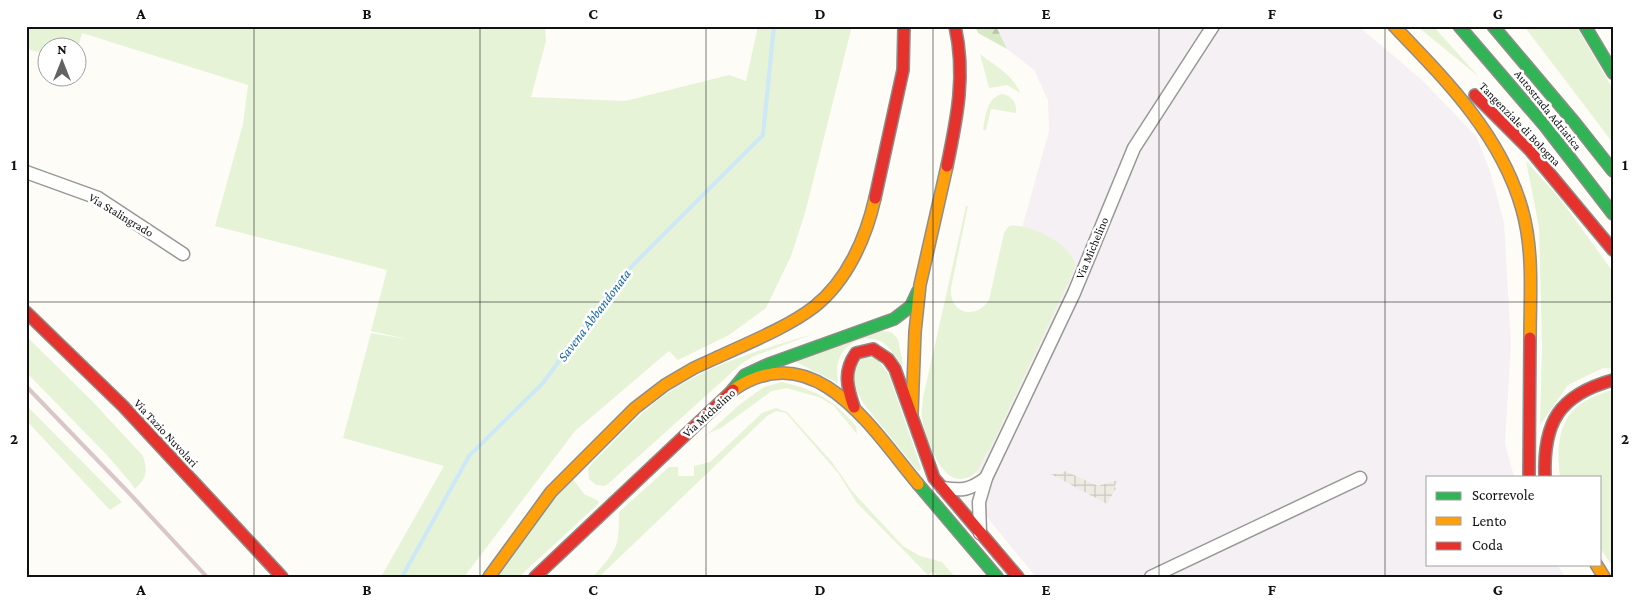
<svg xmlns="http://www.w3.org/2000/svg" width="1639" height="603" font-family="'Crimson Pro',serif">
  <defs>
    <pattern id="forest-firs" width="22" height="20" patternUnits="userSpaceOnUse" patternTransform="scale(1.25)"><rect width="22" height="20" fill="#d8eac5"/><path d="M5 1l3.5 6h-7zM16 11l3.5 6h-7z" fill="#b8c8a8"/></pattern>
    <pattern id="plaza-grid" width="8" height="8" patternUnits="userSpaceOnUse" patternTransform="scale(1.25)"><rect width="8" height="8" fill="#edebe2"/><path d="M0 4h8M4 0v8" fill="none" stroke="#cac8c1"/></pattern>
  </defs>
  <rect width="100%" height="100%" fill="#fdfcf7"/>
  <path fill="#f5f0f3" d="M 996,26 L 1358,26 L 1421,79 L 1476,136 L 1490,171 L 1504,222 L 1511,344 L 1505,443 L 1514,477 L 1428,477 L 1428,564 L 1557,564 L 1565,577 L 1036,577 L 987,517 L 980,473 L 960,471 L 969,334 L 1005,289 L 1049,131 L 1048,100 L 1034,70 L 1007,49 Z"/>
  <g fill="#e7f3d7">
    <path d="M 26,26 L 545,26 L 546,41 L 531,97 L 625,101 L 729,75 L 746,81 L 758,26 L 852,26 L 805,213 L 791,256 L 766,308 L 729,335 L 678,360 L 669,351 L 575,431 L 464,577 L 381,577 L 444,466 L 343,438 L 371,333 L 406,339 L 371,331 L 387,270 L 215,226 L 243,124 L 248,85 L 82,33 L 78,48 L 48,48 L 47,54 L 26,49 Z"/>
    <path d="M 1417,26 L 1433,26 L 1479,77 Z"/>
    <path d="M 1524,26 L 1576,26 L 1613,89 L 1613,143 Z"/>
    <path d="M 980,54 C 995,66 1013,74 1020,93 L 1007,85 L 989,88 Z"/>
    <path d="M 1001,94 C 1012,95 1017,103 1016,113 L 991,109 L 986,130 L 983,130 C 986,115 986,100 1001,94 Z"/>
    <path d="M 1526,161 L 1561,200 L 1613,272 L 1613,369 L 1603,368 L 1568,385 L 1540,425 L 1542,347 L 1539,227 Z"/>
    <path d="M 966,206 L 968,206 L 951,288 C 949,313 975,321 989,300 L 1004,233 L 1009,226 C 1028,222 1077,246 1075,268 L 989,451 L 987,452 C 984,457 982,464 978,469 C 975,474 971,477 966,478 C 941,487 925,436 922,418 C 921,411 923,404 923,398 Z"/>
    <path d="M 883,331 L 891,332 L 898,339 L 903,366 C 895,359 892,348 882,342 C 864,332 842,344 838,363 C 836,369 838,377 838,383 L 796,362 L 797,360 L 861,337 Z"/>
    <path d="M 813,334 L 752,357 L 740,365 L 608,484 L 604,486 L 596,485 L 589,479 L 588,469 L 593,462 C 616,440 640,412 666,394 C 710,364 763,349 813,334 Z"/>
    <path d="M 26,336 L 92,401 L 143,456 C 148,472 147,477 135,489 L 131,483 L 105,453 L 26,372 Z"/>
    <path d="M 876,357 L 889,375 L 921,468 L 920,471 L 918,471 L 863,403 L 855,387 L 853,365 L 857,359 Z"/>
    <path d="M 782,382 C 818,391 831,398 856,426 L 857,434 L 834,406 L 821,398 L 787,388 L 772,391 L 721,428 L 711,432 L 703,438 L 739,405 L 764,387 Z"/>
    <path d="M 1613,389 L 1613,567 L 1600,548 L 1600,477 L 1560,477 C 1556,448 1558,415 1587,400 C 1595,395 1604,393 1613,389 Z"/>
    <path d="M 26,405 L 122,502 L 110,510 L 26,420 Z"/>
    <path d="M 776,408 L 787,412 L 832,462 L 852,491 L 903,546 L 920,556 L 942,562 L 955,577 L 938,577 L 933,572 L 928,575 L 857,503 L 838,473 L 786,413 L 776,411 L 767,416 L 599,577 L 593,577 C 617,549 619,549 619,512 L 669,467 L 678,467 L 678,476 L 694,476 L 694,466 L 710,462 L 762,413 Z"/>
    <path d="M 573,479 L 584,494 L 599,501 L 598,504 L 519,577 L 497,577 L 543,512 Z"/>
  </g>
  <path fill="url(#forest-firs)" d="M 975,26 L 996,26 L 1007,49 L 978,33 Z"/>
  <path fill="url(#plaza-grid)" d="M 1065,471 L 1098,486 L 1118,480 L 1114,487 L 1116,488 L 1107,504 L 1051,474 L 1061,474 Z"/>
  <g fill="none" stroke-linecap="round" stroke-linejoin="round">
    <path stroke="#cde8f7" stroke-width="4" d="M 402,577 L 469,456 L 543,383 L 619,279 L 763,135 L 774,26"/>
    <defs>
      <g id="street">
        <path d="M 26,172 L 98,198 L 183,254"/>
        <path d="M 943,488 C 962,491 970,490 986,478"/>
        <path d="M 980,533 L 979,502 L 986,478 L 1074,293 L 1134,148 L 1213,26"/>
        <path d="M 1151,577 L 1360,478"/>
      </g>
      <g id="fast">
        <path d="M 1459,26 L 1545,126 L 1613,214"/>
        <path d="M 1493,26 L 1575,123 L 1613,171"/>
        <path d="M 1585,26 L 1613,73"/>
        <path d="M 731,392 L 745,375 L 769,364 L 894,319 L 911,306 L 918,291"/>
        <path d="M 918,484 L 997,577"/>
      </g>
      <g id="slow">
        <path d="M 1394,26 C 1446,80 1501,135 1522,209 C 1534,251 1530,296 1530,338"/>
        <path d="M 718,357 C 748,343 788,327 814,307 C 847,281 866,238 875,198"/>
        <path d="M 733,390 C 815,334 872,429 918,484"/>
        <path d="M 912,413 L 915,332 L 920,285 L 947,166"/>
        <path d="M 1596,564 L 1604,577"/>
        <path d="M 489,577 L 551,492 L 635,408 L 665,385 L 694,368 L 718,357"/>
      </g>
      <g id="jam">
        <path d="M 1475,95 L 1530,150 L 1613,250"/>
        <path d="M 947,166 C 957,118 966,75 955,26"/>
        <path d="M 875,198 L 903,70 L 904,26"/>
        <path d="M 26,312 L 123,406 L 282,577"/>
        <path d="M 854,407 C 847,387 843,371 856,353 L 873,349 L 888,359 L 895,369 L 934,478 L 1018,577"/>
        <path d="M 1529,477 L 1530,338"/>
        <path d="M 1545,477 C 1543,422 1559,395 1613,380"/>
        <path d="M 535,577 L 733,390"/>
      </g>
    </defs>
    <use href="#street" stroke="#979795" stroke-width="15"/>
    <use href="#fast" stroke="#8e8d8b" stroke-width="14"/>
    <use href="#slow" stroke="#8e8d8b" stroke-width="14"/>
    <use href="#jam" stroke="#8e8d8b" stroke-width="14"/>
    <use href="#street" stroke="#fffffe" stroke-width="12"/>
    <use href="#fast" stroke="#30b455" stroke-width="11"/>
    <use href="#slow" stroke="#ff9f0a" stroke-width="11"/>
    <use href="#jam" stroke="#e5322d" stroke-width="11"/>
    <path stroke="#d9c6c7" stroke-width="4" d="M 26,386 L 130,494 L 207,577"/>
  </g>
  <path fill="none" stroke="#111" stroke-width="1" stroke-opacity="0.55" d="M 254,26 L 254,577M 480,26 L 480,577M 706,26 L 706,577M 933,26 L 933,577M 1159,26 L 1159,577M 1385,26 L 1385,577M 26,302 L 1613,302"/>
  <g text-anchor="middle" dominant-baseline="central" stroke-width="5" stroke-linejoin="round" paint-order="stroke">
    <g font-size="12" fill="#111" stroke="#fff">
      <text transform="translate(1548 110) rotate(51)">Autostrada Adriatica</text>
      <text transform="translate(1520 124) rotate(46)">Tangenziale di Bologna</text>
      <text transform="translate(121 215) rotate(31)">Via Stalingrado</text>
      <text transform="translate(1092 248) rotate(-67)">Via Michelino</text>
      <text transform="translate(709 413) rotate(-42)">Via Michelino</text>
      <text transform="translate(166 433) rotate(47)">Via Tazio Nuvolari</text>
    </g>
    <g font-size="14" font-style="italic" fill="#1768a6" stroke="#fff">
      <text transform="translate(594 315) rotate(-53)">Savena Abbandonata</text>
    </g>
  </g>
  <rect width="1639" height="603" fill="none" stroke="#ffffff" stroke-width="55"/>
  <rect x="1426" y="476" width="175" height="90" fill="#ffffff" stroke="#a0a0a0"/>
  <rect x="1436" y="492" width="25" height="8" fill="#30b455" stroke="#a0a0a0"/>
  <text x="1472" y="500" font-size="15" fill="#111111">Scorrevole</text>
  <rect x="1436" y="517" width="25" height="8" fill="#ff9f0a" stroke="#a0a0a0"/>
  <text x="1472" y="526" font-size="15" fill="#111111">Lento</text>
  <rect x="1436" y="542" width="25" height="8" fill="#e5322d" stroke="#a0a0a0"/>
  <text x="1472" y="550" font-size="15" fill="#111111">Coda</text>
  <g transform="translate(62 62)"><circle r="24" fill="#ffffff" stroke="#a0a0a0"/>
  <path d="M0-4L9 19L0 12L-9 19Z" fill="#646362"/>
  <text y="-8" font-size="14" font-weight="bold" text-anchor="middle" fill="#111111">N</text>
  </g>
  <rect x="28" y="28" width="1584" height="548" fill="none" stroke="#111" stroke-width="2"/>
  <g font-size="16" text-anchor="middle" font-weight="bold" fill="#111">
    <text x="141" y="19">A</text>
    <text x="367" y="19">B</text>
    <text x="593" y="19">C</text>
    <text x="820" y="19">D</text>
    <text x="1046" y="19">E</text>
    <text x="1272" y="19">F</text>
    <text x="1498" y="19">G</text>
    <text x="14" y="170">1</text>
    <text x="1625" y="170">1</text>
    <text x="14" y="444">2</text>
    <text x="1625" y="444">2</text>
    <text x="141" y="595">A</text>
    <text x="367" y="595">B</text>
    <text x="593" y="595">C</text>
    <text x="820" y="595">D</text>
    <text x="1046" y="595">E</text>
    <text x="1272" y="595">F</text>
    <text x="1498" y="595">G</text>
  </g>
</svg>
